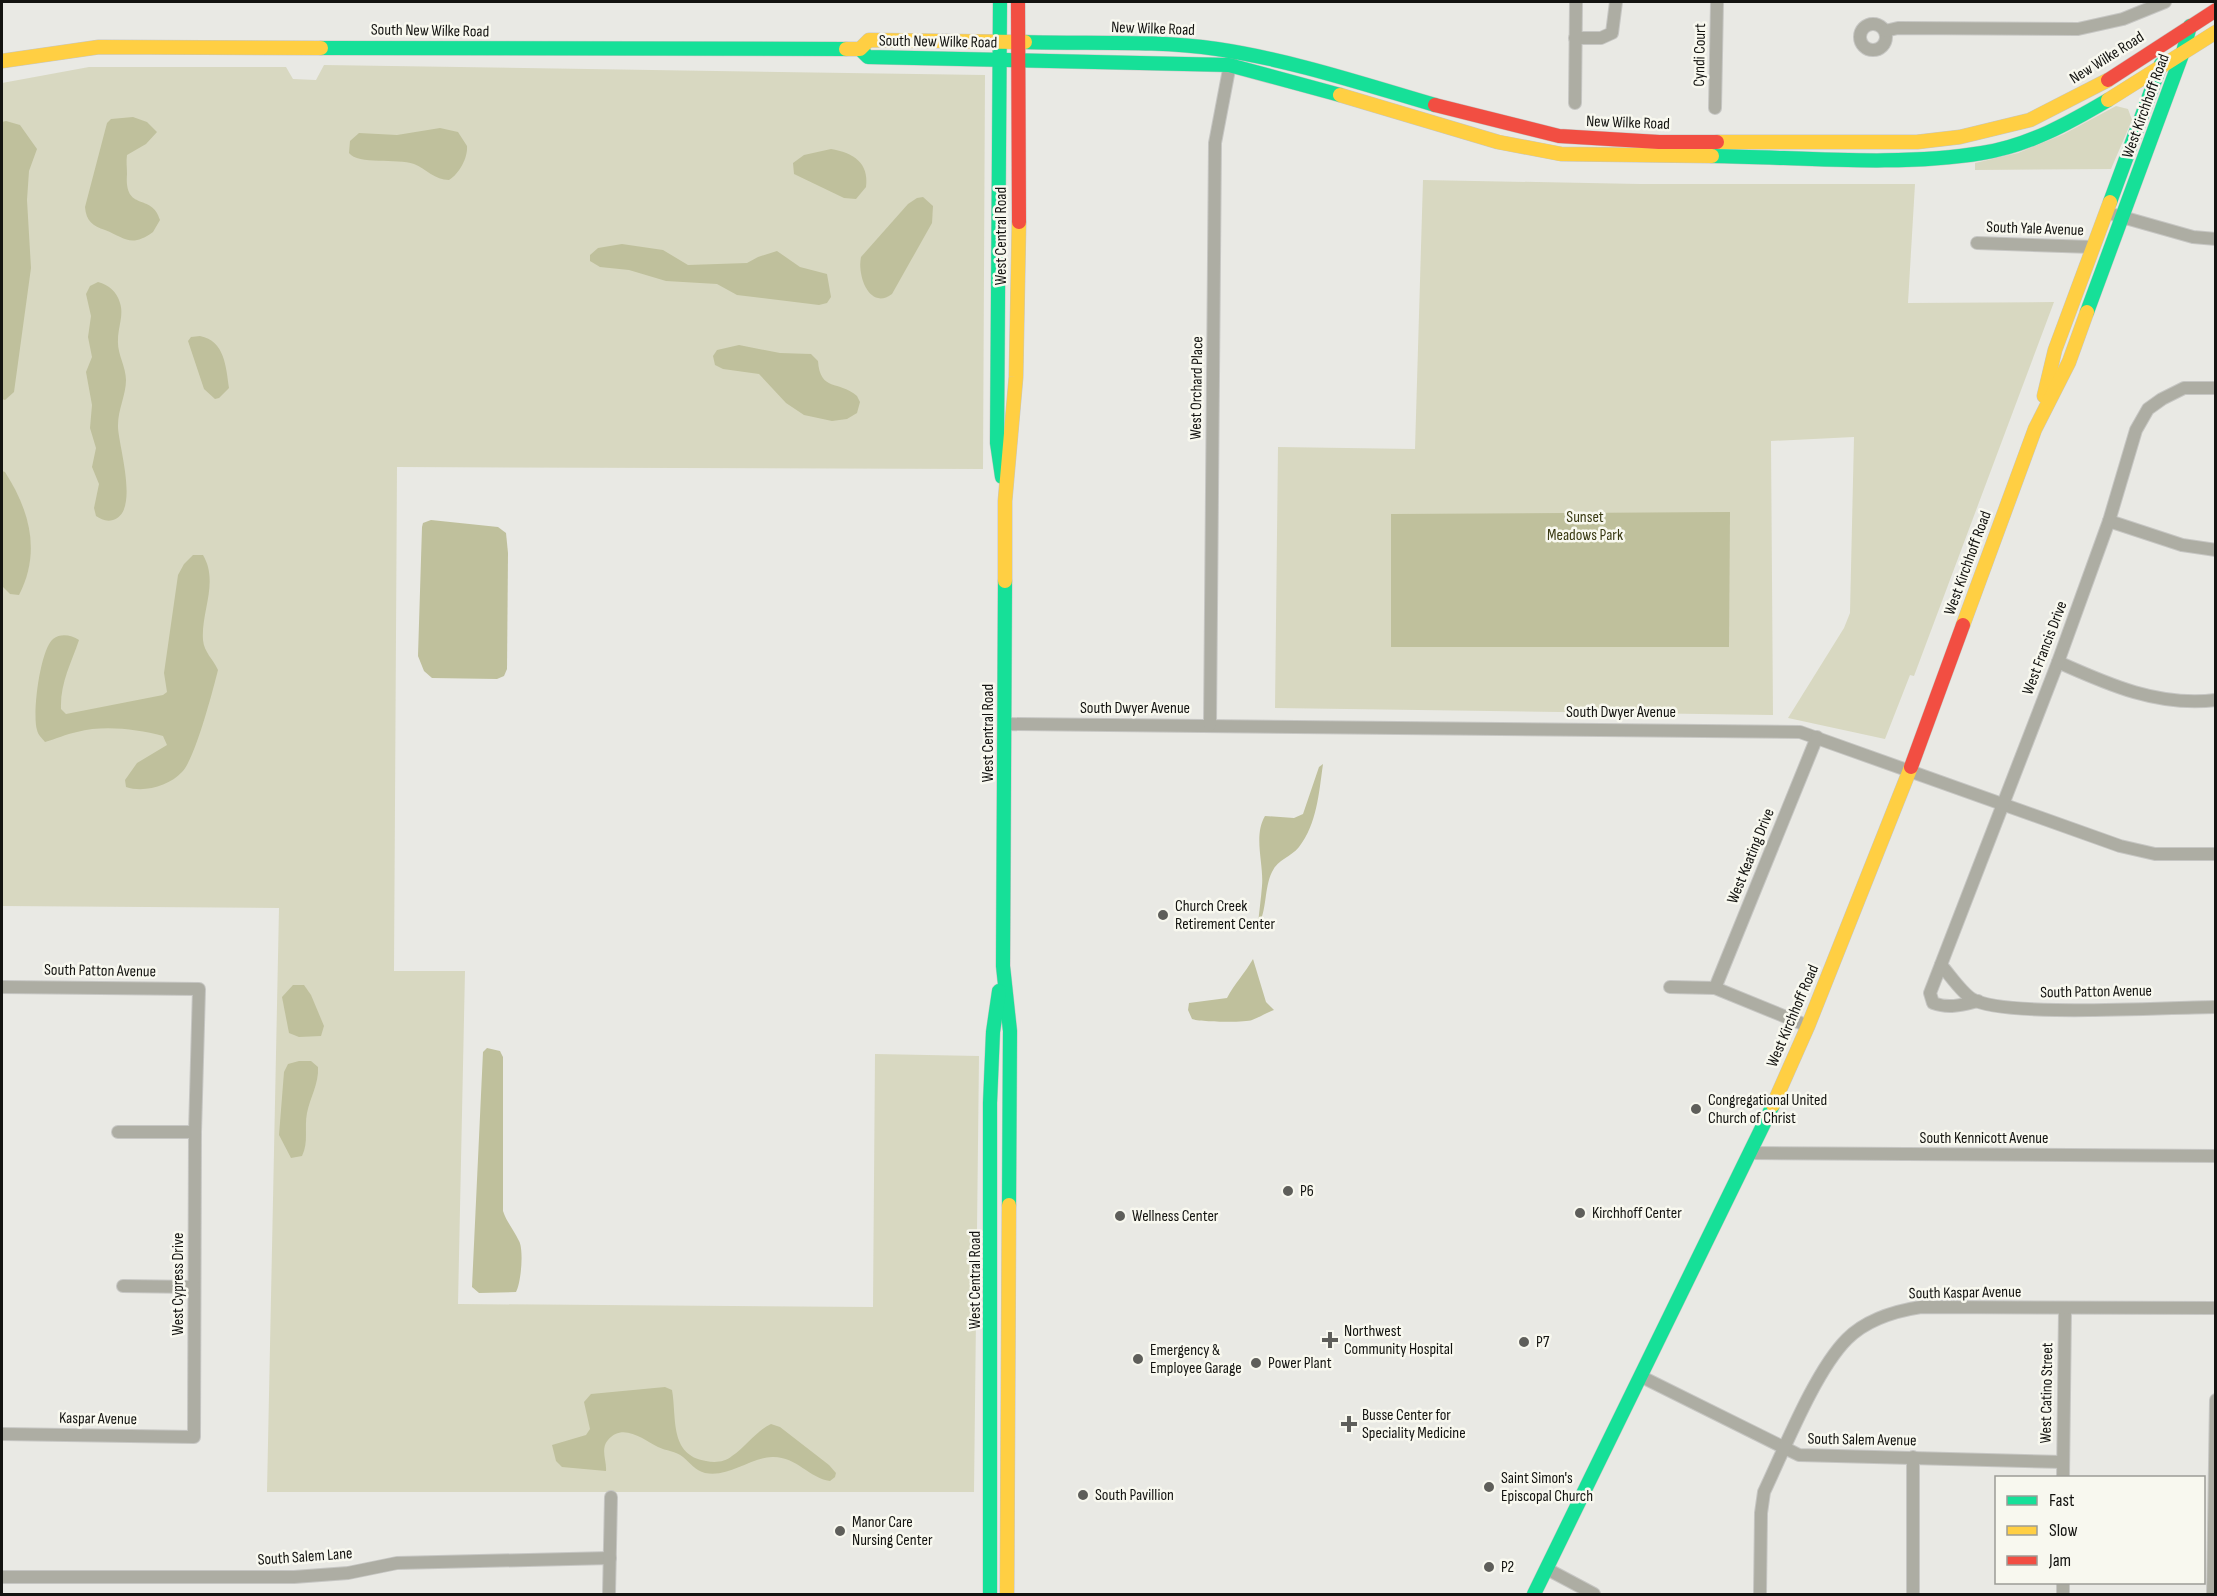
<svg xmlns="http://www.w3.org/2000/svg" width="2217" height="1596" font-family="'Sofia Sans Condensed',sans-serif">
  <rect width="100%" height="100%" fill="#e9e9e4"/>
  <g fill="#d8d8c1">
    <path d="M 324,65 L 985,75 L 983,469 L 397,467 L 394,971 L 465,971 L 458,1304 L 873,1307 L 875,1054 L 979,1056 L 974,1492 L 267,1492 L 279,908 L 2,906 L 2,83 L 89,67 L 286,67 L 293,79 L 316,80 Z"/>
    <path d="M 2116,106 L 2128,109 L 2132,120 L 2111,169 L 1975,170 L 1975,163 L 2018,153 L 2064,134 Z"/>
    <path d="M 1423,180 L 1640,184 L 1915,184 L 1908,303 L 2054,302 L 1914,676 L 1910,675 L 1885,739 L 1788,718 L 1844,628 L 1850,613 L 1854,437 L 1771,441 L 1773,715 L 1275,708 L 1278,447 L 1415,449 Z"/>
  </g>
  <g fill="#bfc09c">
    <path d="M 133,117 L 147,122 L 157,132 L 146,144 L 127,155 C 126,161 127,168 127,174 C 124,213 152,192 160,220 L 153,232 C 131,248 125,238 105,230 C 93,226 86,221 85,207 L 107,123 L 111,119 Z"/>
    <path d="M 6,121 L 20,125 L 37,149 L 29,171 L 27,200 L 31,268 L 14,392 L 5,400 L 2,399 L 2,122 Z"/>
    <path d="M 440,128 L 458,132 L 467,146 C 468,158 459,174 449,180 C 435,180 426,169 414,164 C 397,158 358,165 349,153 L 350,141 L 359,133 L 397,135 Z"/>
    <path d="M 831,149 C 853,153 869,162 866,187 L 856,199 L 844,198 L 794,174 L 793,163 L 804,155 Z"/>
    <path d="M 923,197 L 933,206 L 932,223 L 892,294 C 869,311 857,275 861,257 L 908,204 L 917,198 Z"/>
    <path d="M 622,244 L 663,250 L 688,265 L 747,263 L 758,257 L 777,251 L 800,267 L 827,274 L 831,297 L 827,303 L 819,305 L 737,295 L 717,284 L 666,281 L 629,270 L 600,267 L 590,261 L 590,255 L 598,248 Z"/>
    <path d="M 98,282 C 109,285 117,292 120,303 C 124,315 118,327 118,340 C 117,354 126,366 126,380 C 126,395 118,409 118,425 C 117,442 141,512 113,520 C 106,522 101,519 96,516 L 94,508 L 99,484 L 92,467 L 96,448 L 90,428 L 92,405 L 86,372 L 92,357 L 88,337 L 91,316 L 86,294 L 90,286 Z"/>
    <path d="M 200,336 C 225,341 226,367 229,388 L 219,398 L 215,399 L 204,389 L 188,341 L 191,337 Z"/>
    <path d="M 739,345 L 780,353 L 811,354 L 818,361 C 820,392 839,380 857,396 L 860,402 L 857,413 L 847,419 L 832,421 L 804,415 L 786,403 L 759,374 L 723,369 L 715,365 L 713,356 L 717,350 Z"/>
    <path d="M 2,471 L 5,472 C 30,511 41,552 19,595 L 10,594 L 2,586 Z"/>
    <path d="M 1730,512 L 1729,647 L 1391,647 L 1391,514 Z"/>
    <path d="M 431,520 L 498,527 L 506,533 L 508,553 L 507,669 L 504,676 L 497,679 L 432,678 L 424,671 L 418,656 L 422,527 L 423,523 Z"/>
    <path d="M 193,555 L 203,555 C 219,582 201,611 203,640 C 204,652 213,659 218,670 C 213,690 195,759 182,772 C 169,786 144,793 126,787 L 125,780 L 137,763 L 167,745 L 163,736 C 136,729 104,725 77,732 C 66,734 56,739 45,742 C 42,738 38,735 37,730 C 32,714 40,650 53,639 C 61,633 71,635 79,640 C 71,664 60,683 61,709 L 66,714 L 163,695 L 167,692 L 164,673 L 178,575 L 184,564 Z"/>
    <path d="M 1323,764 C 1319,792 1317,824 1299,847 C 1291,857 1278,859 1272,872 C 1264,888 1267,912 1258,925 C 1259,912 1261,899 1262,886 C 1264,864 1253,836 1265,816 L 1294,818 L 1303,814 L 1319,767 Z"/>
    <path d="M 1253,959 L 1266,1002 L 1274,1010 C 1266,1013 1260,1017 1252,1020 C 1245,1023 1199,1022 1192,1019 L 1188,1010 L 1189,1003 L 1227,998 C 1235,983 1245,973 1253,959 Z"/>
    <path d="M 293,985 L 304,985 L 311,995 L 324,1026 L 321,1036 L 299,1037 L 289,1033 L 282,997 Z"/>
    <path d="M 487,1048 L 500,1051 L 503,1057 L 503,1211 C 507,1223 514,1230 519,1241 C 524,1250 521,1283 516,1292 L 479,1293 L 472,1287 L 483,1052 Z"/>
    <path d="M 299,1061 L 311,1061 L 318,1067 C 319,1084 310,1097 307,1113 C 304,1128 309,1142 302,1156 L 291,1158 L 279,1135 L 284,1072 L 288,1064 Z"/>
    <path d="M 665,1387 L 672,1390 C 677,1418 669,1455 706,1461 C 715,1463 725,1462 732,1456 C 746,1447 756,1431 771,1424 L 780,1427 L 829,1465 L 836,1473 L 835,1477 L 830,1481 C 809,1478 796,1456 772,1457 C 750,1458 728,1478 705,1473 C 695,1470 691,1464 683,1457 C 676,1451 666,1451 658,1447 C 644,1440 623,1422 608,1440 C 600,1449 607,1461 606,1471 L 562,1467 L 556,1461 L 552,1445 L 586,1435 L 590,1429 L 584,1402 L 591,1394 Z"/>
  </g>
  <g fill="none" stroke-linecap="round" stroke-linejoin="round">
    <defs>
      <g id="street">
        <circle cx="1873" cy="37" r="13"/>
        <path d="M 1885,31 L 1898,28 L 2078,29 L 2123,19 L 2165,2"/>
        <path d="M 1575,38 L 1601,38 L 1612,33 L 1616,2"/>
        <path d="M 1575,103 L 1576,2"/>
        <path d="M 1715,108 L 1717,2"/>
        <path d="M 2115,215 L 2193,237 L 2216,239"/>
        <path d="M 1977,243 L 2092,247"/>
        <path d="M 2109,521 L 2182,545 L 2216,550"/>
        <path d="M 2058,662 C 2109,685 2159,707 2216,700"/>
        <path d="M 1005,724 L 1800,732 L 2120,846 L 2155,854 L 2216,854"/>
        <path d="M 1210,725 L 1215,143 L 1231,59"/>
        <path d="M 1941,965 C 1950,975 1961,992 1972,999 C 2004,1018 2170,1007 2216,1007"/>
        <path d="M 2,987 L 199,989 L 195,1132 L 194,1437 L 2,1434"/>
        <path d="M 1670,987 L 1715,988 L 1808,1026"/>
        <path d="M 1715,988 L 1817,737"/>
        <path d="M 1978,1001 C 1962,1005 1949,1009 1933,1003 L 1930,993 L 2058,662 L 2109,521 L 2136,430 L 2148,409 L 2162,399 L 2184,388 L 2216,388"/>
        <path d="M 118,1132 L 195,1132"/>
        <path d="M 1752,1153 L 2216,1156"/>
        <path d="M 123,1286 L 194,1287"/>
        <path d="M 1642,1377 L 1799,1455 L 2063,1462"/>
        <path d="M 2063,1478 L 2065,1309"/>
        <path d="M 1547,1569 L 1594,1594"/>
        <path d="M 2,1577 L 294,1577 L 348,1573 L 397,1563 L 610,1558"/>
        <path d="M 609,1594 L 611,1497"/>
        <path d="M 1760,1594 L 1761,1513 L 1764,1492 C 1784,1450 1815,1371 1847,1339 C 1866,1320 1895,1311 1921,1307 L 2216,1308"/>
        <path d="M 1913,1594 L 1913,1457"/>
        <path d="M 2063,1594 L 2063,1582"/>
        <path d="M 2213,1594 L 2216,1400"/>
      </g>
      <g id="fast">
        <path d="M 1000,2 L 997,443 L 1002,477"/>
        <path d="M 1025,42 C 1088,44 1154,40 1217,49 C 1291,60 1363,84 1435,105"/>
        <path d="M 321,48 L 846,49"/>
        <path d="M 860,49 L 868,57 L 1229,65 L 1340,95"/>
        <path d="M 1712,156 C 1799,157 1897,167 1982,153 C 2028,146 2069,123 2108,100"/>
        <path d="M 2110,202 L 2161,64"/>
        <path d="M 2087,312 L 2183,52 L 2190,26"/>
        <path d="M 1005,581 L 1003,966 L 1010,1031 L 1009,1205"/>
        <path d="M 990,1594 L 990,1103 L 993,1032 L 999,991"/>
        <path d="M 1534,1594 L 1773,1105"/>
      </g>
      <g id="slow">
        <path d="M 846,49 L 860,49 L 869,40 L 1025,42"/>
        <path d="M 2,61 L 99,47 L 321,48"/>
        <path d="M 1340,95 L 1498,142 L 1561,154 L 1712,156"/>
        <path d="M 2108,100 L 2216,32"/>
        <path d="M 1717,142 L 1917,142 L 1960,137 L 2030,120 L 2108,80"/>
        <path d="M 2044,396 L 2055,350 L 2110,202"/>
        <path d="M 1005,581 L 1005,501 L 1016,377 L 1019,222"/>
        <path d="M 1963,625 L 2035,429 L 2069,362 L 2087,312"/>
        <path d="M 1773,1105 L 1808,1026 L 1911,767"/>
        <path d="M 1007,1594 L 1009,1205"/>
      </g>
      <g id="jam">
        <path d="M 1018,2 L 1019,222"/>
        <path d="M 2108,80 L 2216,10"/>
        <path d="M 1435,105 L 1559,136 L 1659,142 L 1717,142"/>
        <path d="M 1911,767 L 1963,625"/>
      </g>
    </defs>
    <use href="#street" stroke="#c6c6c3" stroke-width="14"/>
    <use href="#fast" stroke="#c6c6c3" stroke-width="15"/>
    <use href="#slow" stroke="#c6c6c3" stroke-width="15"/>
    <use href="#jam" stroke="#c6c6c3" stroke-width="15"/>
    <use href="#street" stroke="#adada3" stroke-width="12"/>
    <use href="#fast" stroke="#16e098" stroke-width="14"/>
    <use href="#slow" stroke="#ffcf43" stroke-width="14"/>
    <use href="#jam" stroke="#f24e42" stroke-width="14"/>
  </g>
  <g fill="#5e5e5a" stroke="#f8f8ef" stroke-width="2">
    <circle cx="1163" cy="915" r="6"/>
    <circle cx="1696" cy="1109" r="6"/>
    <circle cx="1288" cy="1191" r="6"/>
    <circle cx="1580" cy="1213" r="6"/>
    <circle cx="1120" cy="1216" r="6"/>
    <path d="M1327 1331h6v6h6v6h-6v6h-6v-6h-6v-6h6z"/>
    <circle cx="1524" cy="1342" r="6"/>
    <circle cx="1138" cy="1359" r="6"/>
    <circle cx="1256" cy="1363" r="6"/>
    <path d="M1346 1415h6v6h6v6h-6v6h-6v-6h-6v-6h6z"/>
    <circle cx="1489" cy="1487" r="6"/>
    <circle cx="1083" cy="1495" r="6"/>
    <circle cx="840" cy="1531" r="6"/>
    <circle cx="1489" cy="1567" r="6"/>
  </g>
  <g text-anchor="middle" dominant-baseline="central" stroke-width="5" stroke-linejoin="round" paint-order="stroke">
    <g font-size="16" fill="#131310" stroke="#f8f8ef">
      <text transform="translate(1153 29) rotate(2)">New Wilke Road</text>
      <text transform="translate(430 31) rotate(1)">South New Wilke Road</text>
      <text transform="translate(938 42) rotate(1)">South New Wilke Road</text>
      <text transform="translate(1700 55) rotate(-89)">Cyndi Court</text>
      <text transform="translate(2107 58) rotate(-32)">New Wilke Road</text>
      <text transform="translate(2146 106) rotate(-70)">West Kirchhoff Road</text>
      <text transform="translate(1628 123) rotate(2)">New Wilke Road</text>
      <text transform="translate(2035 229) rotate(2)">South Yale Avenue</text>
      <text transform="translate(1001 236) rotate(-90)">West Central Road</text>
      <text transform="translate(1197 388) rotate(-89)">West Orchard Place</text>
      <text transform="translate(1968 563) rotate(-70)">West Kirchhoff Road</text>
      <text transform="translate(2045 648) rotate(-69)">West Francis Drive</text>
      <text x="1135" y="708">South Dwyer Avenue</text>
      <text x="1621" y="712">South Dwyer Avenue</text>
      <text transform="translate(988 733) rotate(-90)">West Central Road</text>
      <text transform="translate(1751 856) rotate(-68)">West Keating Drive</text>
      <text transform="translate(100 971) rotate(1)">South Patton Avenue</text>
      <text transform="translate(2096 992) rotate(-1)">South Patton Avenue</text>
      <text transform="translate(1793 1016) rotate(-67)">West Kirchhoff Road</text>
      <text x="1984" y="1138">South Kennicott Avenue</text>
      <text transform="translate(975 1280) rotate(-90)">West Central Road</text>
      <text transform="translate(178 1284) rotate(-90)">West Cypress Drive</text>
      <text transform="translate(1965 1293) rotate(-1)">South Kaspar Avenue</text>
      <text transform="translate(2047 1393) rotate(-89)">West Catino Street</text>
      <text transform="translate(98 1419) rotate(1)">Kaspar Avenue</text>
      <text transform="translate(1862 1440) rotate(1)">South Salem Avenue</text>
      <text transform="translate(305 1557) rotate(-4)">South Salem Lane</text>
    </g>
    <g font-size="16" fill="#393912" stroke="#f8f8ef">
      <text x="1585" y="517">Sunset<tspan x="1585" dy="18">Meadows Park</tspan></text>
    </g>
    <g font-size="16" fill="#131310" stroke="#f8f8ef" text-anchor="start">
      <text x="1175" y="906">Church Creek<tspan x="1175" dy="18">Retirement Center</tspan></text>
      <text x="1708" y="1100">Congregational United<tspan x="1708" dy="18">Church of Christ</tspan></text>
      <text x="1300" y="1191">P6</text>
      <text x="1592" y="1213">Kirchhoff Center</text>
      <text x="1132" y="1216">Wellness Center</text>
      <text x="1344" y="1331">Northwest<tspan x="1344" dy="18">Community Hospital</tspan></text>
      <text x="1536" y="1342">P7</text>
      <text x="1150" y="1350">Emergency &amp;<tspan x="1150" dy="18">Employee Garage</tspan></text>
      <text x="1268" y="1363">Power Plant</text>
      <text x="1362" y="1415">Busse Center for<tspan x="1362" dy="18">Speciality Medicine</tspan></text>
      <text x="1501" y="1478">Saint Simon's<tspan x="1501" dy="18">Episcopal Church</tspan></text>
      <text x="1095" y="1495">South Pavillion</text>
      <text x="852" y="1522">Manor Care<tspan x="852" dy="18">Nursing Center</tspan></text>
      <text x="1501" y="1567">P2</text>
    </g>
  </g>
  <rect width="2217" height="1596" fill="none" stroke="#131310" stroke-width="6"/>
  <rect x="1995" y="1476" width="210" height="108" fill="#f8f8ef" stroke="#9c9c96" stroke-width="1.5"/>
  <rect x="2007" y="1496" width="30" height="9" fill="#16e098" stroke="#9c9c96" stroke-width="1.5"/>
  <text x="2049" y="1506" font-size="18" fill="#131310">Fast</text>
  <rect x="2007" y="1526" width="30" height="9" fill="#ffcf43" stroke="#9c9c96" stroke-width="1.5"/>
  <text x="2049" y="1536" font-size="18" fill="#131310">Slow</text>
  <rect x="2007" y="1556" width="30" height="9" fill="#f24e42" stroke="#9c9c96" stroke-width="1.5"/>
  <text x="2049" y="1566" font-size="18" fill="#131310">Jam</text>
</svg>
